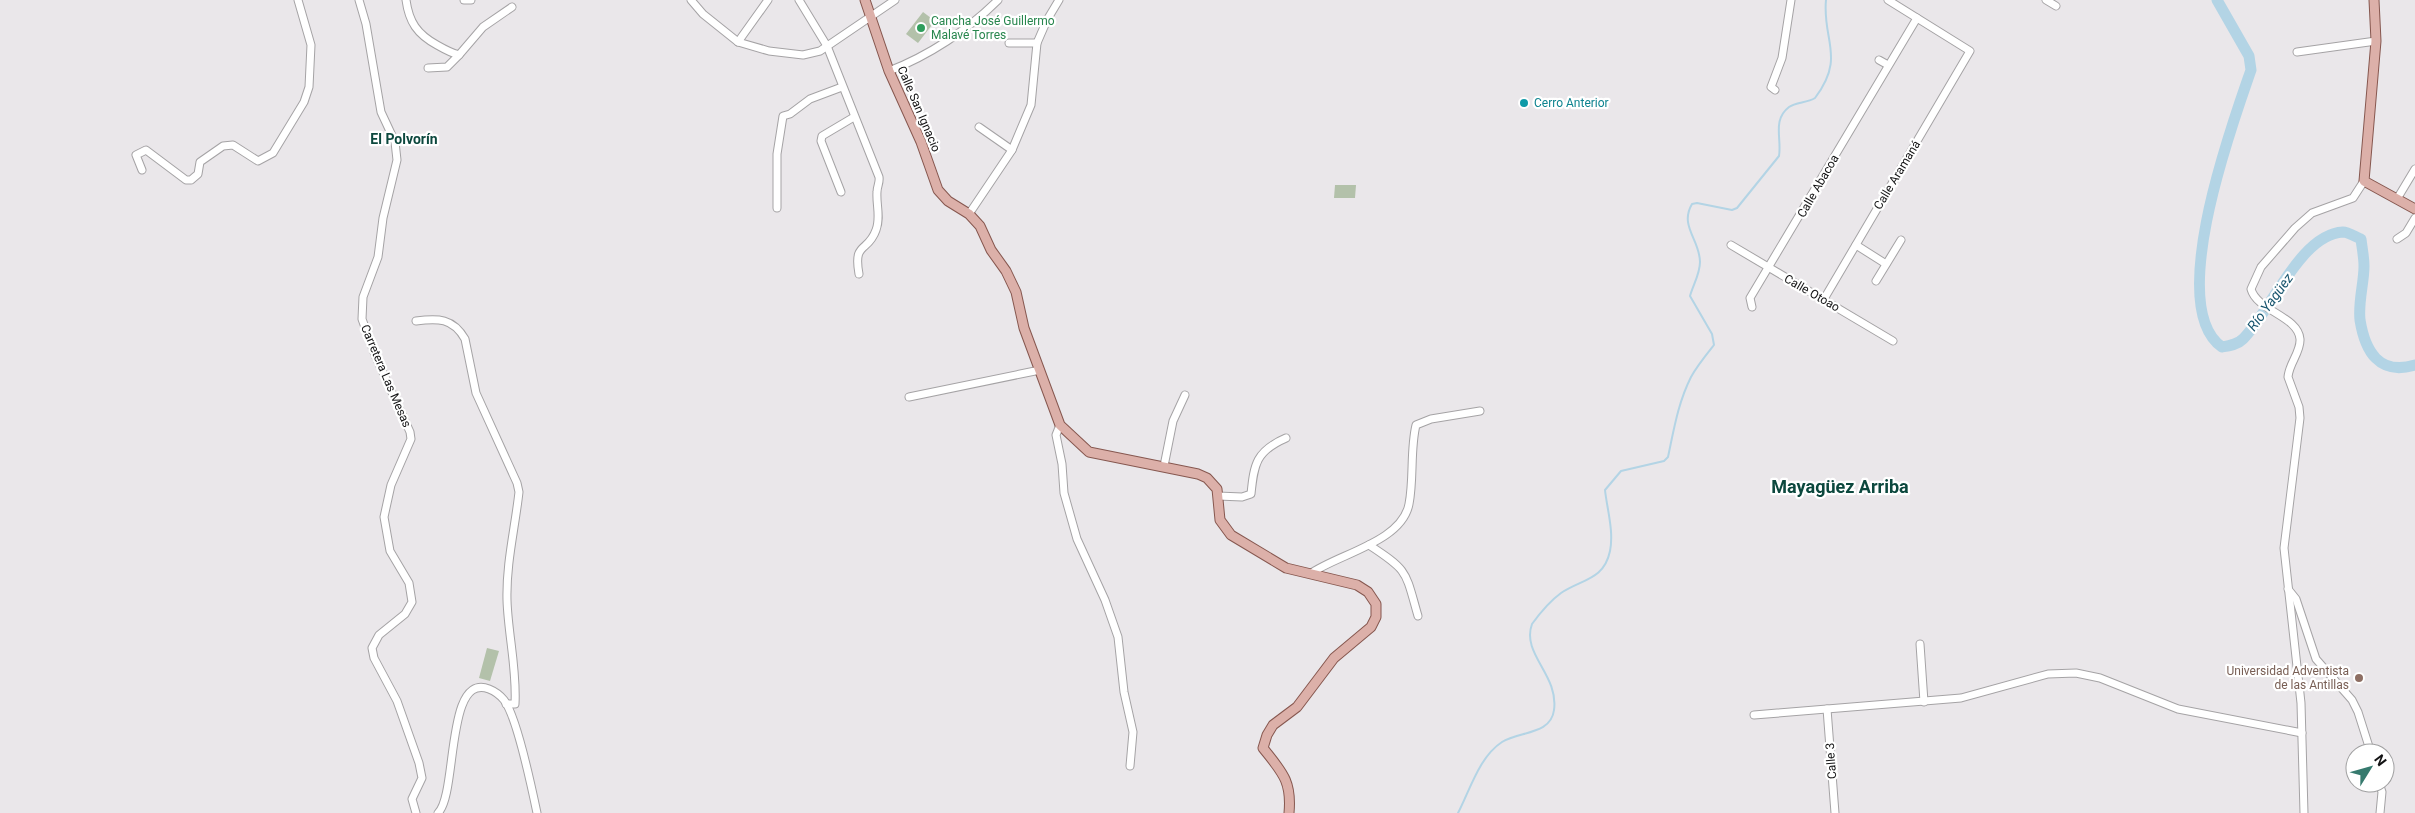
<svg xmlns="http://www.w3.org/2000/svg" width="2415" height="813" font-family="Roboto,sans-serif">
  <rect width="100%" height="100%" fill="#eae7ea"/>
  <g fill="#b3c1aa">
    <path d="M 923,12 L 935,21 L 918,43 L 906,34 Z"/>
    <path d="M 1335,185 L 1356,185 L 1355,198 L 1334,198 Z"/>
    <path d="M 487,648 L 499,651 L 490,681 L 479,678 Z"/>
  </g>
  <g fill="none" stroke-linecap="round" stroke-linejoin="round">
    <path stroke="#b3d4e5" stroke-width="2" d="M 1458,813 C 1470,790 1479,757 1502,742 C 1519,731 1551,735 1554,710 C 1559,675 1521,654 1532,624 C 1540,613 1550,601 1561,593 C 1582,579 1604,580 1610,551 C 1614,531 1607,509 1605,490 L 1621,471 L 1664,461 L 1668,457 C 1674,429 1678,403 1691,377 C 1697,366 1706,355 1714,345 L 1712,334 L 1690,296 C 1693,285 1700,274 1700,262 C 1700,240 1679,226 1692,204 L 1697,203 L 1732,210 L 1737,208 L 1779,156 C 1782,139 1772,120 1789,107 C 1796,102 1807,103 1815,98 C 1846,57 1822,40 1826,0"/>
    <path stroke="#b3d4e5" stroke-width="11" d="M 2217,0 L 2249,56 L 2251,70 C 2232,125 2165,307 2222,347 C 2229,346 2237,345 2243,339 C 2270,313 2300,234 2343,232 C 2348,232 2356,237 2361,239 C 2362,248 2364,257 2364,266 C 2364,283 2358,302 2360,320 C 2365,351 2379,376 2415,365"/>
    <defs>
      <g id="minor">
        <path d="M 359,0 L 366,24 L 381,112 L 395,142 L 397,160 L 383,218 L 378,257 L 363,297 L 362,319 L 375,355 L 410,432 L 411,439 L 391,485 L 384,517 L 390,551 L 409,583 L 412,602 L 405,614 L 379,635 L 372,648 L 374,658 L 397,701 L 419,763 L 422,778 L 412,799 L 416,813"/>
        <path d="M 406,0 C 409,22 417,34 437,45 C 444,49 451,53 459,55 L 483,27 L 512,7"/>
        <path d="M 464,0 L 471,0"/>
        <path d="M 691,0 L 703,14 L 738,42 L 769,51 L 803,55 L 820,51 L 895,0"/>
        <path d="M 799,0 L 827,46 L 879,177 C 880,183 877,186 877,192 C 876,205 881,217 876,230 C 868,253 853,241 859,274"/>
        <path d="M 2046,0 L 2056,6"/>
        <path d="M 738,42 L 768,0"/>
        <path d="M 1009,43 L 1037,43"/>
        <path d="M 2297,52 L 2376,41"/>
        <path d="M 1879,60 L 1888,65"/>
        <path d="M 428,68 L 447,67 L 459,55"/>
        <path d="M 889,71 C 928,56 968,30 998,0"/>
        <path d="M 1775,90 L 1771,87 L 1782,58 L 1791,0"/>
        <path d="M 979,127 L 1012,150"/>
        <path d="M 142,170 L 136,155 L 146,150 L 186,180 L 191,180 L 198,174 L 200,162 L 223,146 L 233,145 L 258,161 L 273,153 L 304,102 L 309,87 L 311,45 L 298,0"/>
        <path d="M 841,192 L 821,141 L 822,136 L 854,117"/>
        <path d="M 2397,199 L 2415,169"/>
        <path d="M 777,208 L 777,154 L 783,116 L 790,114 L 810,99 L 842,87"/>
        <path d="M 969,214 L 1012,150 L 1031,105 L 1037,43 L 1047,20 L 1059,0"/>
        <path d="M 2397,239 L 2406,233 L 2415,218"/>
        <path d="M 1731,245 L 1893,341"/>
        <path d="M 1856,245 L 1886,264"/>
        <path d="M 1876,281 L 1901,240"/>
        <path d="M 1824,299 L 1970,51 L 1888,0"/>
        <path d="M 1752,307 L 1750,298 L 1917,18"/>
        <path d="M 416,321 C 438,318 453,318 465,339 L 476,393 L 517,483 L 519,492 C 515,528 506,564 507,600 C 508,634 517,669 515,704 L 506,704"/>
        <path d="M 909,397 L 1040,370"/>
        <path d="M 1060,425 L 1056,435 L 1062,464 L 1064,493 L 1077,539 L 1105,600 L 1118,637 L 1124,692 L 1133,732 L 1130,766"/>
        <path d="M 1164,466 L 1173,421 L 1185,395"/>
        <path d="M 1218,496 L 1242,497 L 1251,494 C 1254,464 1256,451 1286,438"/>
        <path d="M 1369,545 C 1409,571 1405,571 1418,616"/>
        <path d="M 1310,574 C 1338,554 1402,542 1409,504 C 1414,478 1410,450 1416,425 L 1431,419 L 1480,411"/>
        <path d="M 2288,589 L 2296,599 L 2316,659 L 2352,700 L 2358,712 L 2371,753"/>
        <path d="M 1920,644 L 1924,702"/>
        <path d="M 1827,709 L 1835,813"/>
        <path d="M 1754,715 L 1961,698 L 2048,674 L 2076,673 L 2100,678 L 2178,709 L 2302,733"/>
        <path d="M 2379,783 L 2382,792 L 2380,813"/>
        <path d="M 438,813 C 458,794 445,672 489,689 C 494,691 500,695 504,700 C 517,717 532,789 537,813"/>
        <path d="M 2304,813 L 2301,703 L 2284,548 L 2300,418 L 2299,407 L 2288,377 C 2289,363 2301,352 2300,339 C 2298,316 2257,311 2251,289 L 2261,267 L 2295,228 L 2312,213 L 2353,198 L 2364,181"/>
      </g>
      <g id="major">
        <path d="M 865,0 L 889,71 L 921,142 L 938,190 L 948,201 L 969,214 L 980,226 L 991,250 L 1006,271 L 1016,292 L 1024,328 L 1060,425 L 1089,452 L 1198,474 L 1207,478 L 1217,489 L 1220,520 L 1231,535 L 1286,568 L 1357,585 L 1368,592 L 1376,604 L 1376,617 L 1371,627 L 1334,658 L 1297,707 L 1273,725 L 1267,735 L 1263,748 C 1282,772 1292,781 1289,813"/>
        <path d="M 2374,0 L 2376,41 L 2364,181 L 2415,209"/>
      </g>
    </defs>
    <use href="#minor" stroke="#a5a3a5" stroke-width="9"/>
    <use href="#major" stroke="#86574f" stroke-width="11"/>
    <use href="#minor" stroke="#fff" stroke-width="7"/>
    <use href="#major" stroke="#dcb0a9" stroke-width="9"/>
  </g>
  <circle fill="#2e9e5b" stroke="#fff" stroke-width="2" cx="921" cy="28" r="5"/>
  <circle fill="#0f9aa8" stroke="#fff" stroke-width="2" cx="1524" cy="103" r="5"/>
  <circle fill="#8d6e63" stroke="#fff" stroke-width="2" cx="2359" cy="678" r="5"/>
  <g text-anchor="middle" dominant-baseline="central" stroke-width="4.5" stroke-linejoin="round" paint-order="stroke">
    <g font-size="12" fill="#27864d" stroke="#fff" text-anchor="start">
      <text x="931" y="21">Cancha José Guillermo<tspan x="931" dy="14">Malavé Torres</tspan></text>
    </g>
    <g font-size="12" fill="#0d838f" stroke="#fff" text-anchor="start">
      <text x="1534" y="103">Cerro Anterior</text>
    </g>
    <g font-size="12" fill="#121213" stroke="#fff">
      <text transform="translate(919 109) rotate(67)">Calle San Ignacio</text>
      <text transform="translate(1897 175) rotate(-59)">Calle Aramaná</text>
      <text transform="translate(1818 186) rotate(-60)">Calle Abacoa</text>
      <text transform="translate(1812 293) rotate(30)">Calle Otoao</text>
      <text transform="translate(386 376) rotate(67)">Carretera Las Mesas</text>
      <text transform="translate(1831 761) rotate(-94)">Calle 3</text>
    </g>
    <g font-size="12" fill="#785e54" stroke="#fff" text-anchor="end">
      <text x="2349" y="671">Universidad Adventista<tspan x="2349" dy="14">de las Antillas</tspan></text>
    </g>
    <g font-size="14" font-weight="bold" fill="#0c483e" stroke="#fff">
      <text x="404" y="139">El Polvorín</text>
    </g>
    <g font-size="14" font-style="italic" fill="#18556e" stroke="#fff">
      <text transform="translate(2270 302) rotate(-54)">Río Yagüez</text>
    </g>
    <g font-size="18" font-weight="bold" fill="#0c483e" stroke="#fff">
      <text x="1840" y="486">Mayagüez Arriba</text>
    </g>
  </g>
  <g transform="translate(2370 768) rotate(53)"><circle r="24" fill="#ffffff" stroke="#a0a0a1"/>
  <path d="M0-4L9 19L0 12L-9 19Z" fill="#367a6e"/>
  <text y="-8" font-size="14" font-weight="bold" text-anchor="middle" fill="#121213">N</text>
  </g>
</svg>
